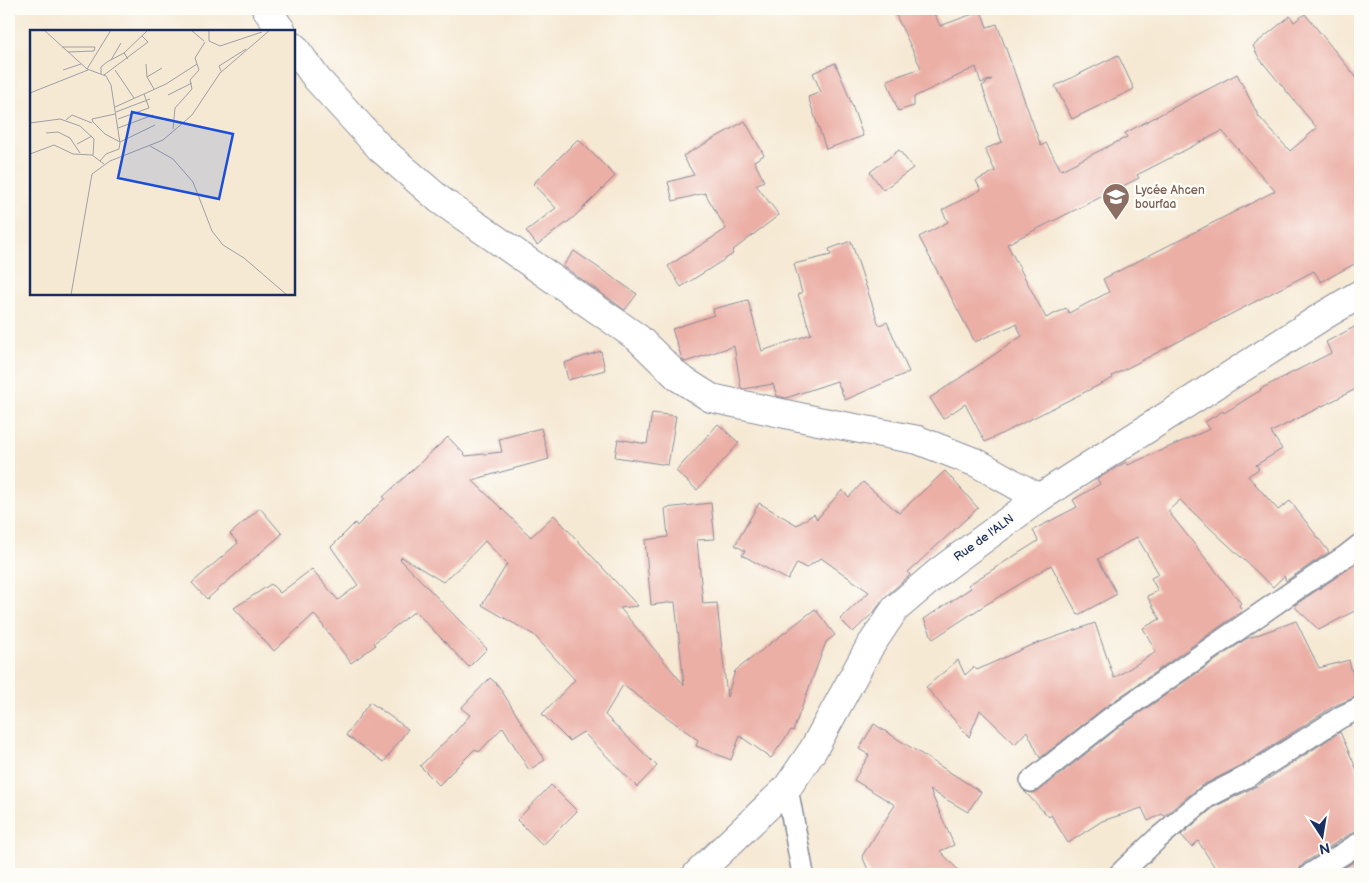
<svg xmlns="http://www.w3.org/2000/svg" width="1369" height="883" font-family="'Balsamiq Sans',sans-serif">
  <rect width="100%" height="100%" fill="#fdfcf7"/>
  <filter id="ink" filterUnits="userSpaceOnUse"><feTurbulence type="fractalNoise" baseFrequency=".02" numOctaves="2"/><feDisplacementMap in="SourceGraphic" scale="10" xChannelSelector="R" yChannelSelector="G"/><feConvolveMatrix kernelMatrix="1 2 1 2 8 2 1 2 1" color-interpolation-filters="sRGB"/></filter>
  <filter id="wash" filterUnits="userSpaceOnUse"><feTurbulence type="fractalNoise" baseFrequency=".0096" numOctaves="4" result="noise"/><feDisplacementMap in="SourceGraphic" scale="20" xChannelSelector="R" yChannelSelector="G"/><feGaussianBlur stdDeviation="1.12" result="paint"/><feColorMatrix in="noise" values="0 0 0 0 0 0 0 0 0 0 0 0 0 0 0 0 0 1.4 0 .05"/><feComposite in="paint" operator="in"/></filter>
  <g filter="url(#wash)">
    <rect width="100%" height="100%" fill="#f6e9d4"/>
    <g id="blocks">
      <g fill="#ebafa6" fill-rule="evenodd">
        <path d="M 893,9 L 932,9 L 940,26 L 981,11 L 987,27 L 997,24 L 1041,146 L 1046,143 L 1061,170 L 1127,137 L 1125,133 L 1237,74 L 1259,117 L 1290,151 L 1317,128 L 1259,58 L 1253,46 L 1290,16 L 1294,22 L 1305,14 L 1360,82 L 1360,261 L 1321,282 L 1314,271 L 1112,376 L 1113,378 L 985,442 L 965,404 L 943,419 L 930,398 L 1022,336 L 1016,324 L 975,342 L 919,237 L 948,222 L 942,210 L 981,190 L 976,181 L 995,171 L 985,149 L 1002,142 L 982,86 L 992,79 L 981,83 L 976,67 L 914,97 L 914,106 L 898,111 L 887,80 L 921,68 ZM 1222,131 L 1275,191 L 1103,279 L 1109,292 L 1069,313 L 1066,308 L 1046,318 L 1007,244 L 1139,178 L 1137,175 Z"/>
        <path d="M 1118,55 L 1134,89 L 1072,119 L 1055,86 Z"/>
        <path d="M 835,63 L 845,86 L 863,136 L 826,149 L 808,97 L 821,92 L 813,73 Z"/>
        <path d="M 745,121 L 764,155 L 754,161 L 764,181 L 756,185 L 779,215 L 732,251 L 733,254 L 681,287 L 668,266 L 726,229 L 705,193 L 673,201 L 668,182 L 694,175 L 683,156 Z"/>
        <path d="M 578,139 L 615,176 L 573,218 L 537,245 L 526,231 L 556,208 L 533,184 Z"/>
        <path d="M 899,150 L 913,168 L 883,190 L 870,172 Z"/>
        <path d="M 851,241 L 879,325 L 887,322 L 909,372 L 845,400 L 837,381 L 786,398 L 777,396 L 773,384 L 744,389 L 741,388 L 734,346 L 685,362 L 682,359 L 672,329 L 714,315 L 713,309 L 748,300 L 762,351 L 811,334 L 798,294 L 802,293 L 794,264 L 831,255 L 829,249 Z"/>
        <path d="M 574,251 L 637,294 L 625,310 L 563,266 Z"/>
        <path d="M 1360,324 L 1360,387 L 1271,432 L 1282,449 L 1256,465 L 1259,469 L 1248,476 L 1278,510 L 1290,501 L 1329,552 L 1286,581 L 1284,576 L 1273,587 L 1180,500 L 1168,511 L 1241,603 L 1239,605 L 1242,611 L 1104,708 L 1040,758 L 1027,731 L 1015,744 L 980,710 L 969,737 L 926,687 L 958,660 L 965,675 L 974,667 L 977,670 L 1027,647 L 1095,623 L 1114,678 L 1156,652 L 1143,628 L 1160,619 L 1147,596 L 1158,591 L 1151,578 L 1159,574 L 1137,537 L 1098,559 L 1117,594 L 1078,615 L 1051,565 L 982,607 L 933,639 L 924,619 L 971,588 L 968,585 L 1038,541 L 1033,530 L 1077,507 L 1073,500 L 1100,484 L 1097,479 L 1126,462 L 1128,465 L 1210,429 L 1205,422 L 1223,411 L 1224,413 L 1261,390 L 1260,389 L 1331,353 L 1326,342 Z"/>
        <path d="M 601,351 L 605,370 L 568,380 L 564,363 Z"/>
        <path d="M 652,413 L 676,416 L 668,465 L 615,457 L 618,439 L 647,444 Z"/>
        <path d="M 718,424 L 739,443 L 697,490 L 676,471 Z"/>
        <path d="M 541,428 L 549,459 L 472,480 L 531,537 L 554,515 L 638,606 L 620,608 L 684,685 L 675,602 L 651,605 L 645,540 L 668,537 L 665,508 L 711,503 L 715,539 L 697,540 L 703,604 L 717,603 L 727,697 L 735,671 L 815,609 L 835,635 L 826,642 L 793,731 L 791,730 L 771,758 L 740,736 L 731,760 L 696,746 L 698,740 L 623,685 L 605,715 L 657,766 L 637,787 L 583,732 L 569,741 L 542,714 L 575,680 L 534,635 L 482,605 L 507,564 L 485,541 L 463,564 L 443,582 L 402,557 L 400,559 L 487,649 L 469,667 L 415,611 L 374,643 L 376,645 L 351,663 L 314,614 L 274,651 L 234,608 L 271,584 L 280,593 L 312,569 L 338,600 L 358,585 L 331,547 L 355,523 L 357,526 L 385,498 L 383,497 L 448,437 L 466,456 L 502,452 L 499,439 Z"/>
        <path d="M 945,471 L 978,508 L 908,572 L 910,575 L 885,597 L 873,613 L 853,632 L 840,619 L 869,592 L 821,558 L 806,568 L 797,563 L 788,580 L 742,555 L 745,551 L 735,545 L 759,503 L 797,525 L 814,514 L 817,519 L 842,490 L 849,497 L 863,482 L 899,513 Z"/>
        <path d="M 260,508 L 282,534 L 207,599 L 192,583 L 238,543 L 230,534 Z"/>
        <path d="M 1360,561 L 1360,608 L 1319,630 L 1296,608 L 1295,605 Z"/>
        <path d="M 1296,621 L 1319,668 L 1349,660 L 1358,696 L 1334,706 L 1244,764 L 1201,786 L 1164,816 L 1162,814 L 1148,821 L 1142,808 L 1102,821 L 1068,843 L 1051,815 L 1049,817 L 1024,791 L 1032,793 L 1039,791 L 1118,728 L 1246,639 Z"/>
        <path d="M 490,678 L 498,685 L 545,760 L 529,770 L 503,727 L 479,752 L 475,749 L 439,785 L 420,766 L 456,731 L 470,715 L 461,708 Z"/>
        <path d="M 370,702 L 408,729 L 384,762 L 346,735 Z"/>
        <path d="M 874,724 L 981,792 L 968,812 L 930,790 L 954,845 L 940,851 L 962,874 L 870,874 L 862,856 L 895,805 L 854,780 L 869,755 L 859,749 Z"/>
        <path d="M 1340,732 L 1360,777 L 1360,831 L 1353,832 L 1304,863 L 1300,868 L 1299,874 L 1219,874 L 1198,841 L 1192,847 L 1181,835 L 1214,807 L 1257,786 Z"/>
        <path d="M 551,785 L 577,811 L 543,845 L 517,820 Z"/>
        <path d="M 1360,858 L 1360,874 L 1334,874 Z"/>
      </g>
    </g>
  </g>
  <g filter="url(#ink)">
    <use href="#blocks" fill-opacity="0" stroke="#888c99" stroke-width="1"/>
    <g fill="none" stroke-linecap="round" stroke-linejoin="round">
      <defs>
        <g id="street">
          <path d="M 1031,781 L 1111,718 L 1289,594 L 1346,556 L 1360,545"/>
          <path d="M 787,788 L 803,874"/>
          <path d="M 1120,874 L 1126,868 L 1157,839 L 1207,797 L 1250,775 L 1341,717 L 1360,708"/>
          <path d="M 1311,874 L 1360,843"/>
        </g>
        <g id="secondary">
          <path d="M 266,9 L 282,31"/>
          <path d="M 294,47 L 317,79 L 381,149 L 440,200 L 638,338 L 678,377 L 711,398 L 818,421 L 918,440 L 977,463 L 1039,498"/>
          <path d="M 697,874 L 787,788 L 813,750 L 869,648 L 895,609 L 941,570 L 1039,498 L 1323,316 L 1360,294"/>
        </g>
      </defs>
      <use href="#street" stroke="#888c99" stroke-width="24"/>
      <use href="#secondary" stroke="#888c99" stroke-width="30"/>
      <use href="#street" stroke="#fff" stroke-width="21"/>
      <use href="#secondary" stroke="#fff" stroke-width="28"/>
    </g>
  </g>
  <defs>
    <symbol id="school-pin" viewBox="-11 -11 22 30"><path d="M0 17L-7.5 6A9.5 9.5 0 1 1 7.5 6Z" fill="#8d6e63" stroke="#fdfcf7"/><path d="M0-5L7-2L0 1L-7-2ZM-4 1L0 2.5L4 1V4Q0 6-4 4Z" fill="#fff"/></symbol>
  </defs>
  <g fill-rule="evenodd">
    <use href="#school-pin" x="1100" y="181" width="32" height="43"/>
  </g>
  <g text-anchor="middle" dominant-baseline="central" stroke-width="5" stroke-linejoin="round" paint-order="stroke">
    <g font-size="12" fill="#785e54" stroke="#fdfcf7" text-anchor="start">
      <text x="1135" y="190">Lycée Ahcen<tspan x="1135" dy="14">bourfaa</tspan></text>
    </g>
    <g font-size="12" fill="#1b2f5e" stroke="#fdfcf7">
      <text transform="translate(984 538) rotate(-36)">Rue de l'ALN</text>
    </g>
  </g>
  <g transform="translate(30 30)">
    <rect width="265" height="265" fill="#f6e9d4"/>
    <path fill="none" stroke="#9e9fa5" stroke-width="1" d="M 14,0 L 57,39 L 76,46 L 81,55 L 90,113 L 89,119 L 76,124 L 70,131M 161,0 L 174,11M 179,0 L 179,11 L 190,16 L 232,2M 32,17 L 65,17 L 64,21 L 38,22M 94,23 L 118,0M 81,30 L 91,13M 116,34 L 117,47 L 124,59M 57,39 L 81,0M 33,40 L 51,34M 85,40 L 104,68M 191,41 L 189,36 L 216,19M 71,44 L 71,37 L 77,32 L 94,23 L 98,29M 74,45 L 118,12 L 112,6M 117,47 L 132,38M 0,63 L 58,40M 138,65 L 162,53M 85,77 L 136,54 L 167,34M 86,82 L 120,69M 85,84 L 62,89 L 63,92 L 75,104 L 90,112 L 125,95M 88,89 L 119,78 L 114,64M 36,90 L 42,85 L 62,93M 0,93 L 30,89 L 50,96 L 64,109 L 63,125M 88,98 L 123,85M 143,99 L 145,78 L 162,59 L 160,50 L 169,40 L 165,28 L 175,12M 16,103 L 28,102 L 40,108 L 50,123M 47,114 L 62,106M 120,116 L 143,129 L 163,152 L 182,201 L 193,215 L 214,228 L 257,265M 0,124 L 24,115 L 43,124 L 62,125 L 74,134M 41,265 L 62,144 L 80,131 L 133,110 L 162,85 L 190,43 L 240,0"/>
    <path fill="#1d4ed8" fill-opacity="0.15" stroke="#1d4ed8" stroke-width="2.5" d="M 102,82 L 203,104 L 189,169 L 88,148 Z"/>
    <rect width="265" height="265" fill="none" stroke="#1b2f5e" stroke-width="2.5"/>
  </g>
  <rect width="1369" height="883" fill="none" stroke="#fdfcf7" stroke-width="30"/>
  <g transform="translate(1322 836) rotate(168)" stroke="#fdfcf7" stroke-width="4" paint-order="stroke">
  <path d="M0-4L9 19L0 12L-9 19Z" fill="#1b2f5e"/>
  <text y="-8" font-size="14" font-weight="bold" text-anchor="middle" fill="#1b2f5e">N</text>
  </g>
</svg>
